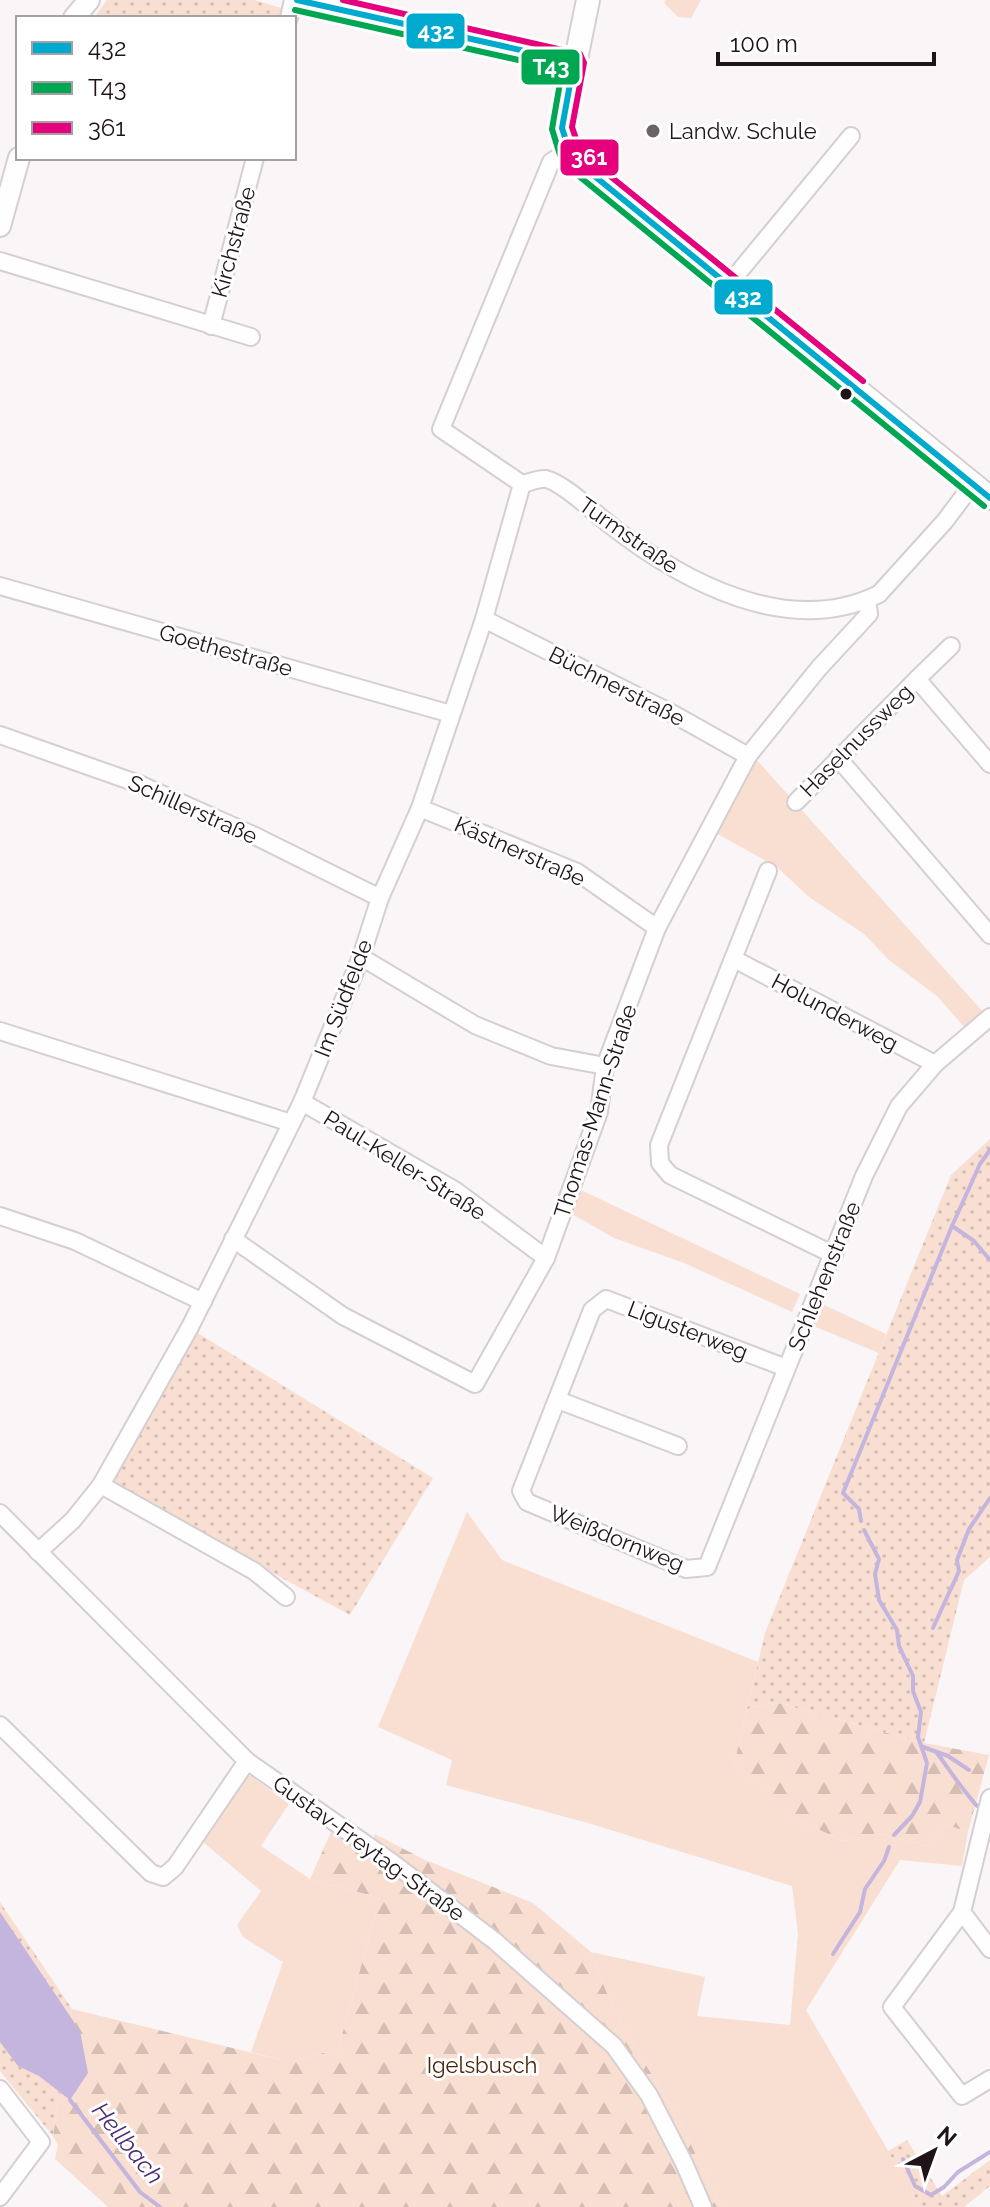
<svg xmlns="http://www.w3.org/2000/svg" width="990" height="2207" font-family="Raleway,sans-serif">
  <defs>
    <pattern id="forest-firs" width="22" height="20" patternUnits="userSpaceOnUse" patternTransform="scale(2)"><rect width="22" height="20" fill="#f8dfd2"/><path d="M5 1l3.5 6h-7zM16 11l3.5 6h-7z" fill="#d4beb4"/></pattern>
    <pattern id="park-dots" width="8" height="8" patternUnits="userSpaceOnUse" patternTransform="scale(2)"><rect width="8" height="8" fill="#f8dfd2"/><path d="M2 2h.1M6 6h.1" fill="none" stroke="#d4beb4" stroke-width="1.8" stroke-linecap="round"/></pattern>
  </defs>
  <rect width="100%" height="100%" fill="#faf5f7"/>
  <g fill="#f8dfd2">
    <path d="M 666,0 L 701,0 L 691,18 L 678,17 L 664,3 Z"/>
    <path d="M 755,758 L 984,1013 L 966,1029 L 937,996 L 889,960 L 864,934 L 809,897 L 777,867 L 714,832 Z"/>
    <path d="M 581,1190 L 800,1294 L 792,1312 L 684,1263 L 614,1238 L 572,1214 Z"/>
    <path d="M 820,1303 L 886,1334 L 879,1353 L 811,1325 Z"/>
    <path d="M 467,1512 L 502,1560 L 758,1662 L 734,1765 L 784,1803 L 791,1817 L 844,1841 L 877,1833 L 927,1846 L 944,1824 L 968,1832 L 962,1866 L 900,1860 L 806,2010 L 921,2207 L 721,2207 L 682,2126 L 613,2009 L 591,1952 L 705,1977 L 697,2016 L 790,2025 L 798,1934 L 792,1886 L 588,1823 L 446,1785 L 452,1760 L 378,1727 Z"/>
    <path d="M 245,1775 L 251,1776 L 289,1804 L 261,1846 L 310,1879 L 380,1898 L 338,2049 L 290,2062 L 251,2052 L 283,1962 L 243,1937 L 237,1925 L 261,1891 L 203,1842 L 216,1817 Z"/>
  </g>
  <g fill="url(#forest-firs)">
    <path d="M 775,1702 L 924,1743 L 989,1755 L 968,1832 L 944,1824 L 927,1846 L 877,1833 L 844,1841 L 791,1817 L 783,1803 L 734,1765 L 747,1709 Z"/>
    <path d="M 331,1832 L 367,1852 L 375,1834 L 423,1859 L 533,1903 L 591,1952 L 613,2009 L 682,2126 L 721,2207 L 108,2207 L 55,2159 L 58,2145 L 53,2136 L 72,2009 L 290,2062 L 338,2049 L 380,1898 L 310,1879 Z"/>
  </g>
  <g fill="url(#park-dots)">
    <path d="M 107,0 L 254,0 L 285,9 L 283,18 L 94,18 Z"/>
    <path d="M 990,1139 L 990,1557 L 964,1580 L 924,1743 L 775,1702 L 747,1709 L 765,1633 L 951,1175 Z"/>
    <path d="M 196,1332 L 433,1478 L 350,1615 L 109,1484 Z"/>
    <path d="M 0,1902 L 72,2009 L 53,2136 L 0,2071 Z"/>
    <path d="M 907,2140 L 942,2196 L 990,2160 L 990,2186 L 964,2207 L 921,2207 L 888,2151 Z"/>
  </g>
  <path fill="#c3b5de" d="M 0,1912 L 80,2031 L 88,2073 L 70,2100 L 39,2076 L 18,2066 L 0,2042 Z"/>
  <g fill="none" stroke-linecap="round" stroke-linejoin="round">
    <g stroke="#c3b5de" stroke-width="4">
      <path d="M 952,1226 L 974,1241 L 990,1260"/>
      <path d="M 861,1521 L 859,1509 L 843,1493 L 952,1226 L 980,1164 L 990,1150"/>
      <path d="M 864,1530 L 879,1559 L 875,1574 L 879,1600 L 897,1630 L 899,1646 L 913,1676 L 913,1691 L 921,1712 L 918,1737 L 927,1763 L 920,1802 L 912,1816 L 894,1835"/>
      <path d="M 933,1628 L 959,1571 L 957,1560 L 969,1529 L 990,1498"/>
      <path d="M 923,1747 L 948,1756 L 969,1770"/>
      <path d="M 937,1753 C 950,1771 962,1789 977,1806"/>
      <path d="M 833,1954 L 860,1912 L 865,1889 L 884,1861 L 889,1847"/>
      <path d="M 70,2100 L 140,2192 L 160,2207"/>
      <path d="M 903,2159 L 915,2186 L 931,2195 L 944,2187 L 958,2172 L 990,2152"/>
    </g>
    <defs>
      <g id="minor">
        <path d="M 289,18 L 293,0"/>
        <path d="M 569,150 L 551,162 L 441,429 L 522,484 C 528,483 539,478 546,479 C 562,482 596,514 610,525 C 682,581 788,639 879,594 L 945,521 L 972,485"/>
        <path d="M 0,261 L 251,337"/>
        <path d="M 729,284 L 851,136"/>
        <path d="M 211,326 L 255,158"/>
        <path d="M 0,586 L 451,714"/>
        <path d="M 484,619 L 675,715 L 748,756"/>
        <path d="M 951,646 L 917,679 L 990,764"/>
        <path d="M 0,735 L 139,784 L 253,835 L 380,898"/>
        <path d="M 838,758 L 990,935"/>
        <path d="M 796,802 L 917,679"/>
        <path d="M 420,808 L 577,872 L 657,928"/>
        <path d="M 768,871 L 659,1145 L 660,1163 L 670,1175 L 834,1255"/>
        <path d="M 361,957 L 475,1025 L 551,1056 L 605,1066"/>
        <path d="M 734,959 L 935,1064"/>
        <path d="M 0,1031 L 291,1123"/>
        <path d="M 302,1102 L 456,1191 L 546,1258"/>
        <path d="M 0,1216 L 75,1241 L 203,1302"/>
        <path d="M 233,1239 L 343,1316 L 475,1384 L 546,1258 L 599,1112 L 605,1066 L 657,928 L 748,756 L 819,668 L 869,614 L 867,600"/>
        <path d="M 786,1368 L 606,1299 L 592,1310 L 521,1491 L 527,1502 L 686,1569 L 707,1567 L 864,1176 L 899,1106 L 935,1064 L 990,1017"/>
        <path d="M 558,1400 L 678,1446"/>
        <path d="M 101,1485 L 254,1571 L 286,1597"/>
        <path d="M 0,1513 L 247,1761 L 393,1863 L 496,1942 L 614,2046 L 649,2095 L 684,2163 L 703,2207"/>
        <path d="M 38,1552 L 73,1520 L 101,1485 L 190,1327 L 302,1102 L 361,957 L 380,898 L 420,808 L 484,619 L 522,484"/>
        <path d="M 0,1725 L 151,1873 L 163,1877 L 175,1867 L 247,1761"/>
        <path d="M 990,1798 L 962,1912 L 892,2007 L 962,2096 L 990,2079"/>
        <path d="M 962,1912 L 990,1949"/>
        <path d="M 0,2089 L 41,2142 L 0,2197"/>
      </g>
      <g id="tertiary">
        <path d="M 297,0 L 574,62"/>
        <path d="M 74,18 L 89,0"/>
        <path d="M 0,226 L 19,158"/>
      </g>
      <path id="secondary" d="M 588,0 L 562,128 L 569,150 L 587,170 L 990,498"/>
    </defs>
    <use href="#minor" stroke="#d6ced1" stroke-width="20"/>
    <use href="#tertiary" stroke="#d6ced1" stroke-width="24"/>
    <use href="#secondary" stroke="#d6ced1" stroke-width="26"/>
    <use href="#minor" stroke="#fefefe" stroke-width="16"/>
    <use href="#tertiary" stroke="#fefefe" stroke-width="20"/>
    <use href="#secondary" stroke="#fefefe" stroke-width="22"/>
    <defs>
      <g id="bus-1">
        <path d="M 297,0 L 574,62"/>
        <path d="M 574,62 L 562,128 L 569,150 L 587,170 L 990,498"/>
      </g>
      <g id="bus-2">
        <path d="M 295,10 L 572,72"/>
        <path d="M 564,60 L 552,129 L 560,155 L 580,177 L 984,506"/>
      </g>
      <path id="bus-3" d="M 343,0 L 580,54 L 584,63 L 572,127 L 578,145 L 594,163 L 863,381"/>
    </defs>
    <use href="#bus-1" stroke="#fff" stroke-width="12"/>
    <use href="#bus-2" stroke="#fff" stroke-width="12"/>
    <use href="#bus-3" stroke="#fff" stroke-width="12"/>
    <use href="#bus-1" stroke="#00a9ce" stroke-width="6"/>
    <use href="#bus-2" stroke="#00a651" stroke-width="6"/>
    <use href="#bus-3" stroke="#e5007d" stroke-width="6"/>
  </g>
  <circle fill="#6c6366" stroke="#fff" stroke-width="3" cx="653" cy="131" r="8"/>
  <circle fill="#1f1518" stroke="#fff" stroke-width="3" cx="846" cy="394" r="7"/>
  <g text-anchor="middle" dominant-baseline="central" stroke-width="6" stroke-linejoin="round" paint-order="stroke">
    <g font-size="22" fill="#1f1518" stroke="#fff" text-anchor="start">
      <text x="669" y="131">Landw. Schule</text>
    </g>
    <g font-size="22" fill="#1f1518" stroke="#fff">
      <text transform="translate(233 242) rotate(-75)">Kirchstraße</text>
      <text transform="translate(629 535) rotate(35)">Turmstraße</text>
      <text transform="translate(226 650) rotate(16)">Goethestraße</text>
      <text transform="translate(617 686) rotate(27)">Büchnerstraße</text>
      <text transform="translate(856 740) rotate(-45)">Haselnussweg</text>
      <text transform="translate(193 809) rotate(24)">Schillerstraße</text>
      <text transform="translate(520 851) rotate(24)">Kästnerstraße</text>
      <text transform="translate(343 998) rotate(-69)">Im Südfelde</text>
      <text transform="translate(835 1012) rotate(28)">Holunderweg</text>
      <text transform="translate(595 1111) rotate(-72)">Thomas-Mann-Straße</text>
      <text transform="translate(405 1165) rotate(32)">Paul-Keller-Straße</text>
      <text transform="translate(824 1276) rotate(-68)">Schlehenstraße</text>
      <text transform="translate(688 1330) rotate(21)">Ligusterweg</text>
      <text transform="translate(617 1538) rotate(22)">Weißdornweg</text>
      <text transform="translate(369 1848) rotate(36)">Gustav-Freytag-Straße</text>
    </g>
    <g font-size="22" fill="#4b2508" stroke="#fff">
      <text x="482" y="2065">Igelsbusch</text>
    </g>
    <g font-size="24" font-style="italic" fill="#4a2e74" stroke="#fff">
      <text transform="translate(128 2143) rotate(51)">Hellbach</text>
    </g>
  </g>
  <g stroke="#fff" stroke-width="3">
    <rect x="405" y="12" width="61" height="38" rx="8" fill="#00a9ce"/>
    <rect x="520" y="48" width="61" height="38" rx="8" fill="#00a651"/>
    <rect x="559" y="138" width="61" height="39" rx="8" fill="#e5007d"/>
    <rect x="713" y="278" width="61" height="38" rx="8" fill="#00a9ce"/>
  </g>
  <g font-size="22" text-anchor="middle" font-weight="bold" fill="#fff">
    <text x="436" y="39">432</text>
    <text x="551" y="75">T43</text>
    <text x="589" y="165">361</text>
    <text x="743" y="305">432</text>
  </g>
  <rect x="16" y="16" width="280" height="144" fill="#ffffff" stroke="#a5a1a3" stroke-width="2"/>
  <rect x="32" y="42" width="40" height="12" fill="#00a9ce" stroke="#a5a1a3" stroke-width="2"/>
  <text x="88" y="56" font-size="24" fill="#1f1518">432</text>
  <rect x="32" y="82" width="40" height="12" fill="#00a651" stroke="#a5a1a3" stroke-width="2"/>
  <text x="88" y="96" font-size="24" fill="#1f1518">T43</text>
  <rect x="32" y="122" width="40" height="12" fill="#e5007d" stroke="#a5a1a3" stroke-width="2"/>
  <text x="88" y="136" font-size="24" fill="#1f1518">361</text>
  <g transform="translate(934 2151) rotate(41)" stroke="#ffffff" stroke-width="6" paint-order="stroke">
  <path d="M0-6L14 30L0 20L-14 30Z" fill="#1f1518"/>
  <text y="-12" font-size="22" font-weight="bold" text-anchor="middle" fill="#1f1518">N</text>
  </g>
  <path d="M718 52v12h216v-12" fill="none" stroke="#1f1518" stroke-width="4"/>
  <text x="730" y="52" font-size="24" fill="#1f1518" stroke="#ffffff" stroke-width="6" paint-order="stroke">100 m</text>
</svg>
